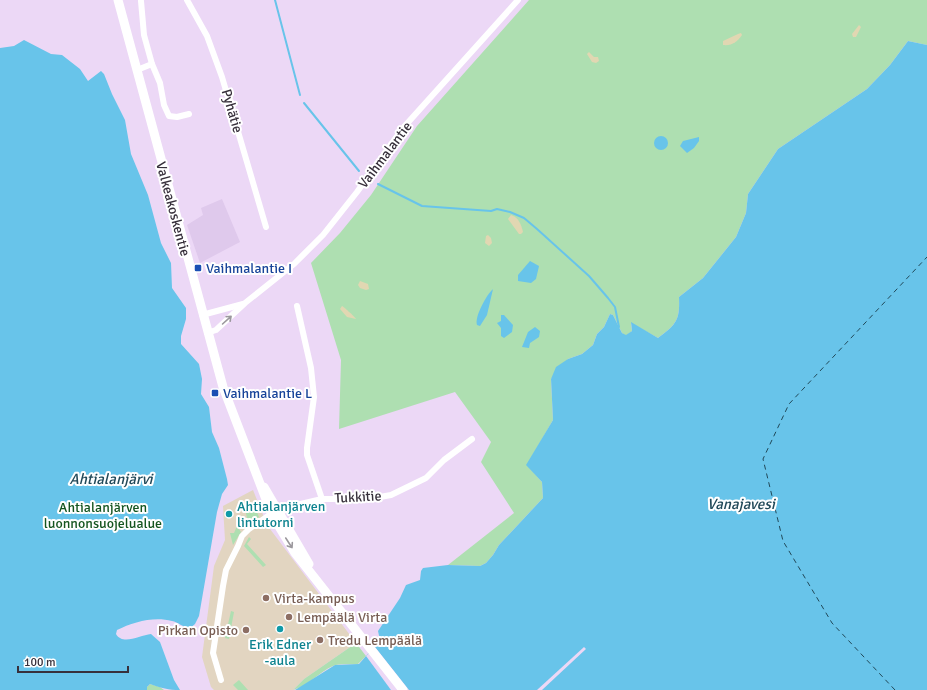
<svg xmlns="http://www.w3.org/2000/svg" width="927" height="690" font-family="Signika,sans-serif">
  <rect width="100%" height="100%" fill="#ecd8f6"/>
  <path fill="#dfc9ec" d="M 222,199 L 240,242 L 200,263 L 187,225 L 203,215 L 201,208 Z"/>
  <path fill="#e2d5c1" d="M 253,490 L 267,525 L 356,643 L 304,679 L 293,690 L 214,690 L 211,687 L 202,657 L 214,566 L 225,540 L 223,506 Z"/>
  <g fill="#aedfb1">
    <path d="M 529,0 L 927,0 L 927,45 L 908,41 L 890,65 L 867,89 L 778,149 L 748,194 L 746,213 L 736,237 L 703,278 L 679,297 C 680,321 676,324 658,338 L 631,323 L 632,331 L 626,336 L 622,333 L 613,315 L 610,314 L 604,327 L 597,334 L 593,345 L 582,354 L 568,359 L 551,379 L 553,420 L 527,465 L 542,482 L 543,498 L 499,545 L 493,555 L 486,563 L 480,566 L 448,565 L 514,513 L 481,462 L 491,442 L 455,392 L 339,429 L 341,360 L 311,263 L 340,233 L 371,195 L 417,126 Z"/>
    <path d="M 253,502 L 259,517 L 252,522 L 248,521 L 246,514 L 246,507 Z"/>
    <path d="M 237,526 L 241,532 L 233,545 L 230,533 L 234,533 Z"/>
    <path d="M 249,537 L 251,539 L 247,544 L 266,565 L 263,567 L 244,546 Z"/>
    <path d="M 231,611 L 234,612 L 229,639 L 225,638 Z"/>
    <path d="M 356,643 L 366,656 L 358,664 C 351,665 340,663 333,666 C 319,672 308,686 293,690 L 304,679 Z"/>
    <path d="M 239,680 L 248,690 L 238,690 L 233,685 Z"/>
    <path d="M 150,684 L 160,687 L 164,690 L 147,690 L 147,687 Z"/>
  </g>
  <g fill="#e1d7b2">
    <path d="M 859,25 L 861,27 L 856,37 L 853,37 L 852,34 Z"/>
    <path d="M 738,34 L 741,33 L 742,35 C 737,42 732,46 723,45 L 723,41 Z"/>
    <path d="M 589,52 L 594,57 L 598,57 L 599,61 L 596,63 L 592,62 L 587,54 Z"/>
    <path d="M 511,215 C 519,218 521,224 523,232 L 521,234 L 519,234 L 508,219 Z"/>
    <path d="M 488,235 L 491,238 L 492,243 L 489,246 L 485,243 L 486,236 Z"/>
    <path d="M 360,281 L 368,284 L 369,289 L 366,290 L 360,288 L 358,285 Z"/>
    <path d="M 342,306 C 344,307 356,318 356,319 L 347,317 L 340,309 Z"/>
  </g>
  <g fill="#68c4ea">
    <path d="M 24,40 L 51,54 L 62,55 L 80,69 L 88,81 L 101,71 L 104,74 L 112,94 L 125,120 L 131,154 L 148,195 L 161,243 L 171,263 L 172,288 L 186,308 L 186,319 L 181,336 L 181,344 L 199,364 L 202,379 L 201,394 L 209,407 L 212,432 L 219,448 L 227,479 L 228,485 L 222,494 L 217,512 L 199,616 L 195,624 L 189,629 C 183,627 178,622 172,621 C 154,616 133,622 117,630 L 116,634 C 123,646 140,635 151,634 L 160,642 L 174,680 L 180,690 C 168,690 162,688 150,684 L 147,687 L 147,690 L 0,690 L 0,48 L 14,46 Z"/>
    <path d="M 908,41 L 927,45 L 927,690 L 295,690 L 335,665 L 359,664 L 380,640 L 378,631 L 400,598 L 406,585 L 420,580 L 421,571 L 423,568 L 448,565 L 480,566 L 486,563 L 493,555 L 499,545 L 543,498 L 542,482 L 526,465 L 553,420 L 551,379 L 556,367 L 568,359 L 582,354 L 593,345 L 597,334 L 604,327 L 610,314 L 613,315 L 622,333 L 626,335 L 632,331 L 631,322 L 658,338 C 676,324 680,321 679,297 L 703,278 L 736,237 L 746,213 L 748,194 L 778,149 L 867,89 L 890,65 Z"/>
    <circle cx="661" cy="143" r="7"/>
    <path d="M 699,137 L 699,141 L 694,148 L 687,153 L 680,146 L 683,141 Z"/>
    <path d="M 530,261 L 539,266 L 536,279 L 531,283 L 518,281 L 518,275 Z"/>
    <path d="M 493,289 L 487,315 L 480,326 L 477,325 C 474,317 487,294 493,289 Z"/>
    <path d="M 501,315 L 504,315 L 513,325 L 512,332 L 504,338 L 501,336 L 501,328 L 497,323 L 501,321 Z"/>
    <path d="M 535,327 L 540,331 L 539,337 L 530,343 L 529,348 L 522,347 L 528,332 Z"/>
  </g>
  <g fill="#ecd8f6">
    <path d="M 375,647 L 409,690 L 391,690 L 366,656 Z"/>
    <path d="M 584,647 L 586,649 L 542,690 L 537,690 Z"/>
  </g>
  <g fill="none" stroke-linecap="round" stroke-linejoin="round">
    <g stroke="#68c4ea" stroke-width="2">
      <path d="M 275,0 L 300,95"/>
      <path d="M 304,103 L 359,171"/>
      <path d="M 378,184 L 422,206 L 491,211 L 497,209 L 510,212 L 524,218 L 537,229 L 589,276 L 608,298 L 615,307 L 619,327"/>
    </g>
    <path stroke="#214959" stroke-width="1" stroke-dasharray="5 4" stroke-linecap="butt" d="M 895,690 L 832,623 L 783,541 L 763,459 L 789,404 L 927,257"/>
    <g stroke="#fff" stroke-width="6">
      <path d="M 187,0 L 207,36 L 222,77 L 266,227"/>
      <path d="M 152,64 L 160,83 L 164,105 L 169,116 L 177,117 L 189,114"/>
      <path d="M 137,70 L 152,64 L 144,35 L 141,1"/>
      <path d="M 297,306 L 311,368 L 314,397 L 307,448 L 307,455 L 322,499"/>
      <path d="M 202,315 L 243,304"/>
      <path d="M 207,333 L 216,330 L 245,303 L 294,264 L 323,235 L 357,192 L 403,128 L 518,0"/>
      <path d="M 221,680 L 213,653 L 223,586 L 226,570 L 238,546 L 242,536 L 249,529 L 271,514 L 280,513 L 292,506 L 322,499 L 369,499 L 391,495 L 426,478 L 444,460 L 472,439"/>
    </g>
    <g stroke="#fff" stroke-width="9">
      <path d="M 118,0 L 223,387 L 272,515 L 295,553 L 403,690"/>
      <path d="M 264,487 L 309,564"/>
    </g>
  </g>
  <defs><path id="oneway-shaft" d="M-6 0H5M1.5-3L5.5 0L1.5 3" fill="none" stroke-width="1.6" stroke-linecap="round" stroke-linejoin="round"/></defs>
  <g stroke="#9b989d">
    <use href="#oneway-shaft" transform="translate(227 320) rotate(-42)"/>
    <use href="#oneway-shaft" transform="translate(289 543) rotate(57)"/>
  </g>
  <g fill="#1a4fb4" stroke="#fff" stroke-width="1.5">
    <rect x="194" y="264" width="8" height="8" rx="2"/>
    <rect x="211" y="389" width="8" height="8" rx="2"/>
  </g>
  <g fill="#0f9aa8" stroke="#fff" stroke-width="1.5">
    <circle cx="229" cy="514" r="4"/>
    <circle cx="280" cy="629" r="4"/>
  </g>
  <g fill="#8d6e63" stroke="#fff" stroke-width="1.5">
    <circle cx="266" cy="598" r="4"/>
    <circle cx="289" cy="617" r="4"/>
    <circle cx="246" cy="630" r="4"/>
    <circle cx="320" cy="640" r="4"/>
  </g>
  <g text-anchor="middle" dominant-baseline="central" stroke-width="4" stroke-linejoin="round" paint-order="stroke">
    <g font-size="14" fill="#37303b" stroke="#fff">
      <text transform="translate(232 111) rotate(74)">Pyhätie</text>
      <text transform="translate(385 155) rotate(-53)">Vaihmalantie</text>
      <text transform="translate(173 209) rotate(75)">Valkeakoskentie</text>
      <text transform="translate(358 497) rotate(-3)">Tukkitie</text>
    </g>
    <g font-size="14" fill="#164399" stroke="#fff" text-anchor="start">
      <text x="206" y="268">Vaihmalantie I</text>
      <text x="223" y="393">Vaihmalantie L</text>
    </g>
    <g font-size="14" fill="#0d838f" stroke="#fff" text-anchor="start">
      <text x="237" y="506">Ahtialanjärven<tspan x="237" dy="16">lintutorni</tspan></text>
      <text x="280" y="644" text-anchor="middle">Erik Edner<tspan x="280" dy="16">-aula</tspan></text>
    </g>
    <g font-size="14" fill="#145520" stroke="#fff">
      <text x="103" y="507">Ahtialanjärven<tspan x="103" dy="16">luonnonsuojelualue</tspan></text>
    </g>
    <g font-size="14" fill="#785e54" stroke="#fff" text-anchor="start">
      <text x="274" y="598">Virta-kampus</text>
      <text x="297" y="617">Lempäälä Virta</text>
      <text x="238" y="630" text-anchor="end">Pirkan Opisto</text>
      <text x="328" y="640">Tredu Lempäälä</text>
    </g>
    <g font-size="15" font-style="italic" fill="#214959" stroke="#fff">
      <text x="111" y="479">Ahtialanjärvi</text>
      <text x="741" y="504">Vanajavesi</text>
    </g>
  </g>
  <path d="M18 666v6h110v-6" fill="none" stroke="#37303b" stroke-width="2"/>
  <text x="24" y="666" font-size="12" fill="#37303b" stroke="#ffffff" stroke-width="3" paint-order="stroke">100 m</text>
</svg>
